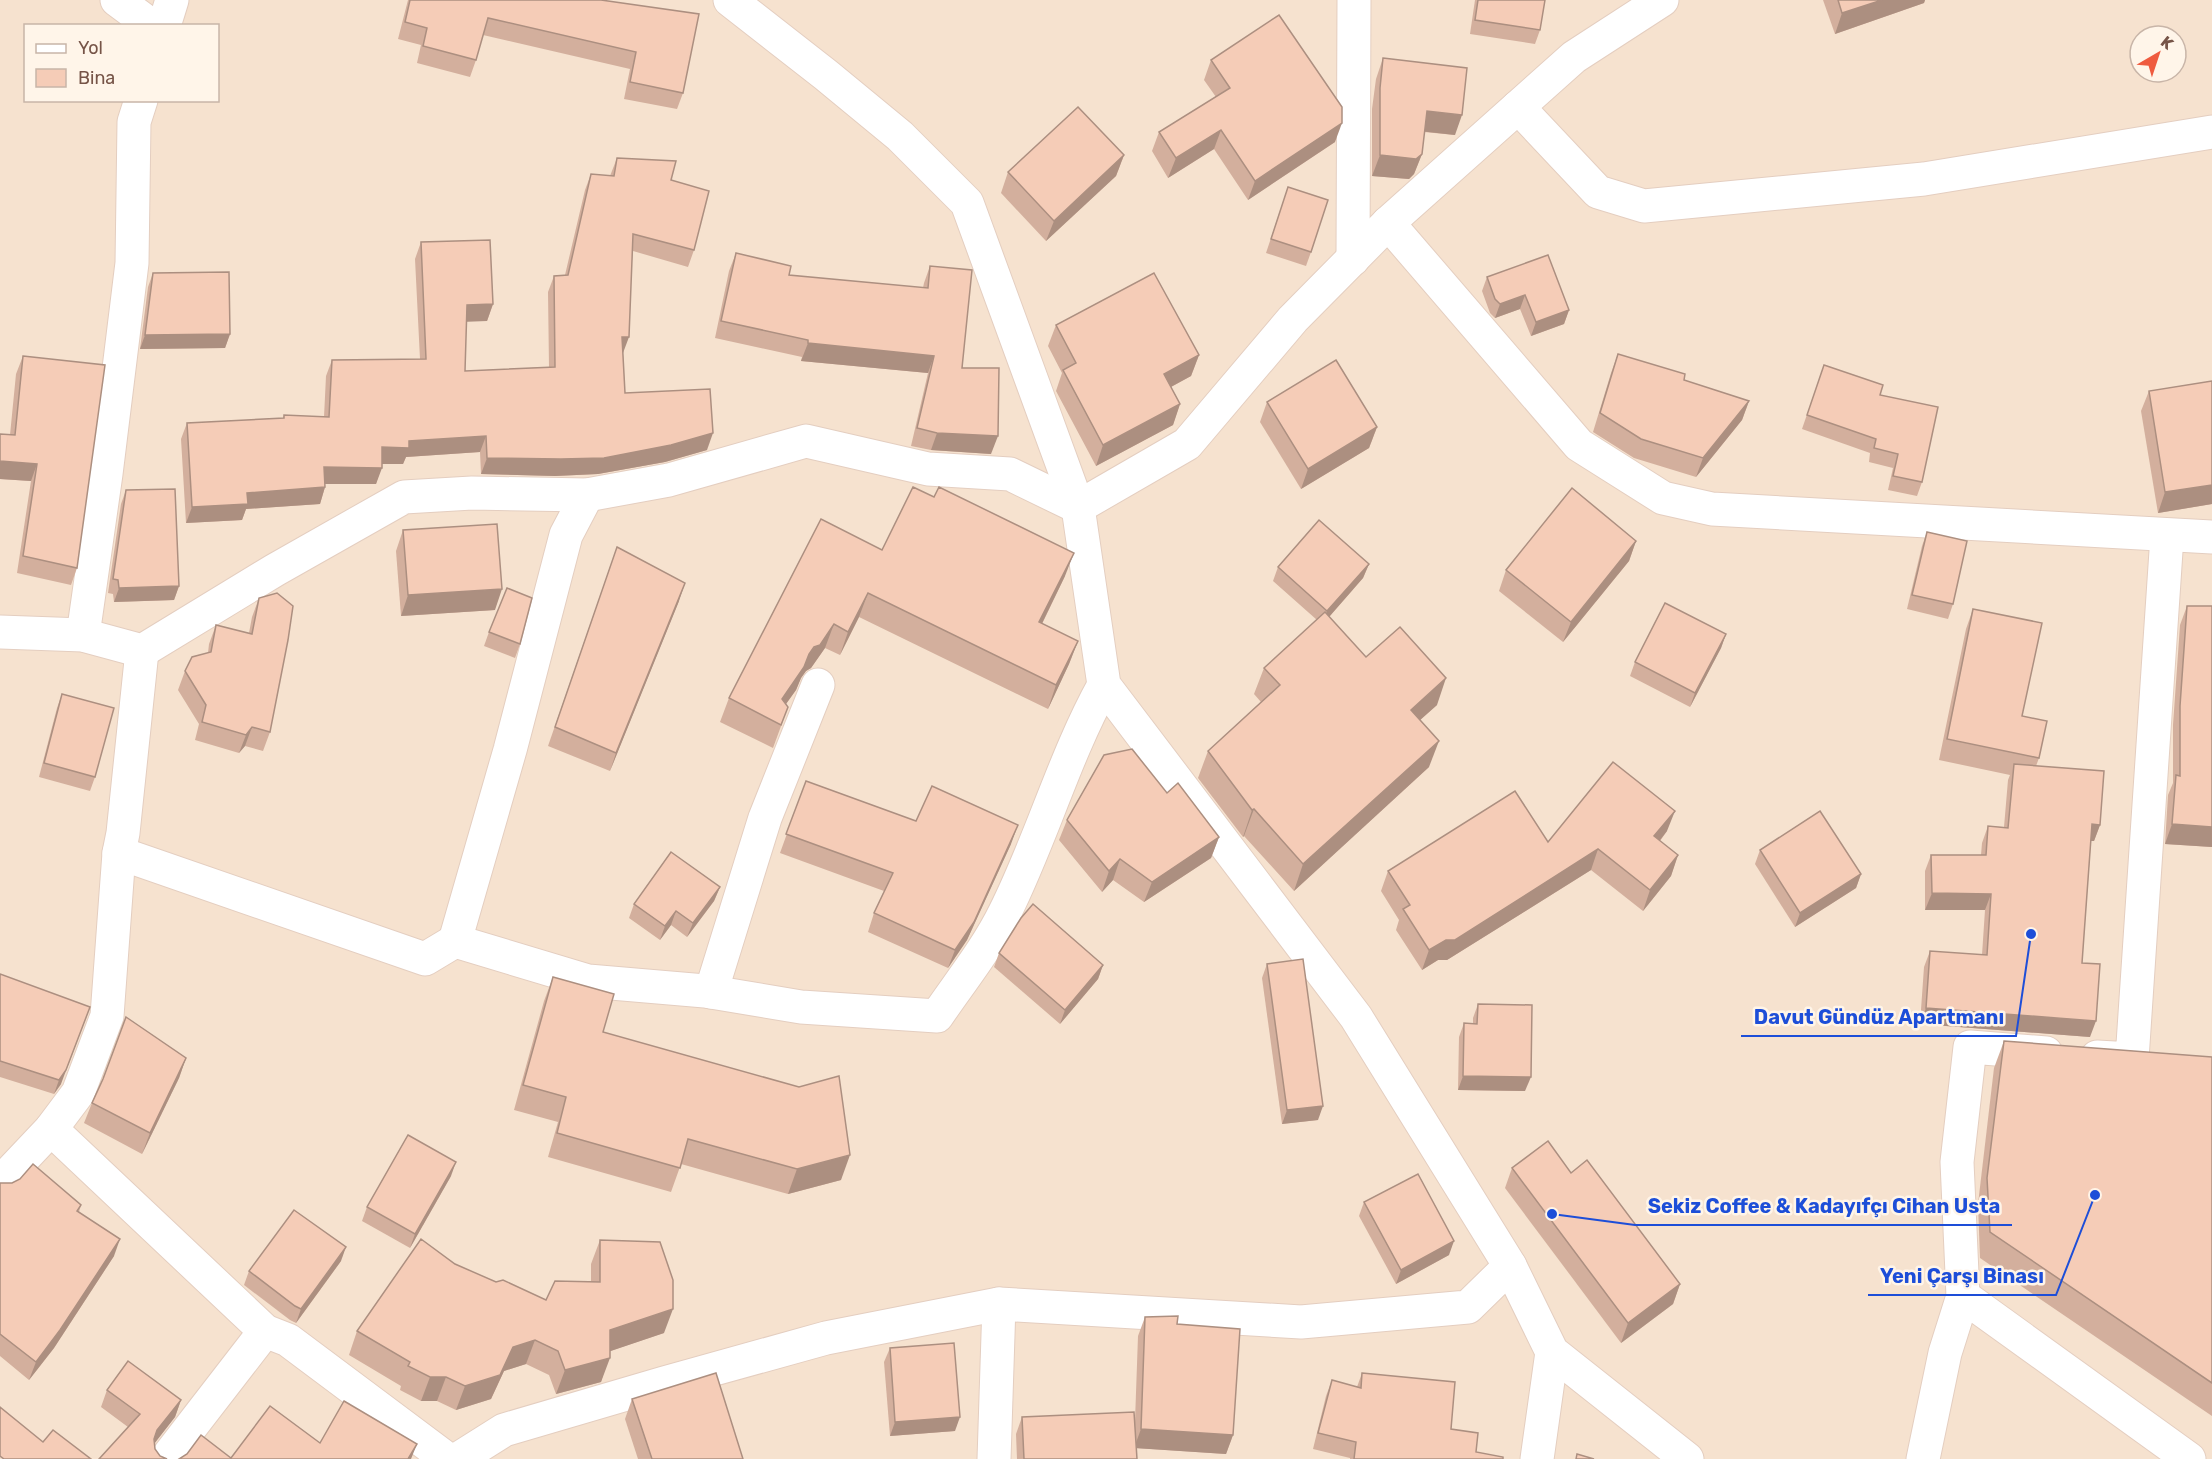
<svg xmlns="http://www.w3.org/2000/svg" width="2212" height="1459" font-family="Rubik,sans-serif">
  <rect width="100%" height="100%" fill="#fef1e1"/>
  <path fill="#f6e2cf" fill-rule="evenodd" d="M 0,0 L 2212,0 L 2212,1459 L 0,1459 ZM 26,26 L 218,26 L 218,100 L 26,100 ZM 2140,36 L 2176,36 L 2176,72 L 2140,72 Z"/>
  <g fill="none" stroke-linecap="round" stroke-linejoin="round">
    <defs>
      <g id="minor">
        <path d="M 117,0 L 152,26"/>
        <path d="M 730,0 L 826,75 L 900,136 L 967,203 L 1078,507 L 1104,685 L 1356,1017 L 1510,1266 L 1552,1352 L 1687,1459"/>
        <path d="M 164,26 L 172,0"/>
        <path d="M 1518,107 L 1598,192 L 1644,206 L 1924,179 L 2212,132"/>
        <path d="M 1388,223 L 1579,445 L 1663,498 L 1712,509 L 2212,537"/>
        <path d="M 1353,259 L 1354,0"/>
        <path d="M 587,495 L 566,535 L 510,750 L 455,941 L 588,981 L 705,991 L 801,1007 L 937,1016 C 960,982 987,949 1005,912 C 1042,838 1064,757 1104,685"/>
        <path d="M 0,632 L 83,635 L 142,651 L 275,570 L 404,497 L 472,493 L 587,495 L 669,480 L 806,441 L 928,469 L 1010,474 L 1078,507 L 1187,444 L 1293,319 L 1388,223 L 1574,57 L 1662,0"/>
        <path d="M 83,635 L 106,474 L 132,263 L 134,122 L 141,100"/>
        <path d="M 119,853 L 425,959 L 455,941"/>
        <path d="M 711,992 L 765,818 L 818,685"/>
        <path d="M 2097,1057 L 2132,1059 L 2167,536"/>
        <path d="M 51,1129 L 265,1331 L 288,1340 L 447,1459"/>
        <path d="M 0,1183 L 51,1129 L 78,1093 L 107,1016 L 119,853 L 123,833 L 142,651"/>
        <path d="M 1963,1296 L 2189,1459"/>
        <path d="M 166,1459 L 265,1331"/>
        <path d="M 458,1459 L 504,1430 L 664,1383 L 826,1338 L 999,1304 L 1301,1322 L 1468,1307 L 1510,1266"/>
        <path d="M 994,1459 L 999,1304"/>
        <path d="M 1537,1459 L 1552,1352"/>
        <path d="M 1923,1459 L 1945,1353 L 1963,1296 L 1957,1162 L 1970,1047 L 2046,1053"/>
      </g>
    </defs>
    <use href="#minor" stroke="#e4cec0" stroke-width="35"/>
    <use href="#minor" stroke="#fff" stroke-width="33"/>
  </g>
  <g fill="#d3af9d">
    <path d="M 408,0 L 601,0 L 683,93 L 677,109 L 624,99 L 630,69 L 483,35 L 476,60 L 470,77 L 417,63 L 421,45 L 398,39 Z"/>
    <path d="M 1475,0 L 1545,0 L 1540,30 L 1535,44 L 1470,34 Z"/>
    <path d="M 1823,0 L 1925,0 L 1924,3 L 1835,34 Z"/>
    <path d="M 1383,58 L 1455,135 L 1424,132 L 1422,154 L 1414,174 L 1409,179 L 1372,176 L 1372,109 L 1376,79 Z"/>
    <path d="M 1211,60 L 1335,142 L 1248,200 L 1214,149 L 1168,178 L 1152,151 L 1159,132 L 1216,97 L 1204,80 Z"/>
    <path d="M 1124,155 L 1116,176 L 1046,241 L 1001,193 L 1008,172 Z"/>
    <path d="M 617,158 L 671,180 L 694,250 L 688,267 L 633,251 L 623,353 L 625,393 L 707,450 L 665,462 L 598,474 L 555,476 L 481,474 L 480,452 L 406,457 L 403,464 L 382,464 L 376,484 L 325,484 L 325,487 L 320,504 L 246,509 L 242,520 L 186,523 L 181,439 L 187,423 L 283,418 L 284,415 L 324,417 L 326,376 L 332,360 L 420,359 L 415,259 L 421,242 L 493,304 L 487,321 L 466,321 L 465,371 L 549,367 L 548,292 L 554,276 L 565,275 L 585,190 L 591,174 L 610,176 Z"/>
    <path d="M 1288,187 L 1311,252 L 1306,266 L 1266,253 Z"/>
    <path d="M 736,253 L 789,275 L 923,288 L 924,283 L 930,266 L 991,454 L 931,450 L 911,446 L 928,373 L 801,361 L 802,357 L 715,338 L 729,271 Z"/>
    <path d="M 153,273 L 230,334 L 225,348 L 140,349 L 148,287 Z"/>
    <path d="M 1487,277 L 1569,310 L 1564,324 L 1531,336 L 1520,309 L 1495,318 L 1490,313 L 1482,291 Z"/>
    <path d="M 1056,325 L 1199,355 L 1191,376 L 1171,387 L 1180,404 L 1173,425 L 1096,466 L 1056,391 L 1062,373 L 1048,346 Z"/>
    <path d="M 1618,354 L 1684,380 L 1749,401 L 1742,420 L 1696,477 L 1634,458 L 1593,432 L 1611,373 Z"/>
    <path d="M 23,356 L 77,568 L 71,585 L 17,573 L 31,481 L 0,479 L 0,434 L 10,435 L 16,374 Z"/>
    <path d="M 1824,365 L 1880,395 L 1922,482 L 1917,496 L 1888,490 L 1893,468 L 1869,462 L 1870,453 L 1802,429 Z"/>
    <path d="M 2212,381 L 2212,504 L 2158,513 L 2141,411 L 2149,391 Z"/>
    <path d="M 1267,402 L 1377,427 L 1369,448 L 1301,489 L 1260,422 Z"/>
    <path d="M 126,490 L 179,586 L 174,600 L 114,602 L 113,594 L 108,593 L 121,504 Z"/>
    <path d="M 403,530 L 495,610 L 401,616 L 396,551 Z"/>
    <path d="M 1927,532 L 1953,604 L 1948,619 L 1907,609 L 1922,546 Z"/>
    <path d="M 1636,541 L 1629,561 L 1563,642 L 1499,591 L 1506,570 Z"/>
    <path d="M 617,547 L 679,601 L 610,771 L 548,746 Z"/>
    <path d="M 882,550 L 1065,576 L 1042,624 L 1078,641 L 1069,664 L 1048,709 L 859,617 L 840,655 L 825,648 L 811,668 L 806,671 L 801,678 L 796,690 L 786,704 L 788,707 L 773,748 L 720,722 L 729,698 Z"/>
    <path d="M 1369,564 L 1363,578 L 1329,617 L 1366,657 L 1437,705 L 1420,720 L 1429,767 L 1294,891 L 1244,836 L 1243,837 L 1198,778 L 1208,751 L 1261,702 L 1254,694 L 1264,668 L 1317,620 L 1273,581 L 1278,567 Z"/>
    <path d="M 259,598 L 270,732 L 263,751 L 245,746 L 239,753 L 195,740 L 199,724 L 178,690 L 185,671 L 208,653 L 209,644 L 216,625 L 249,633 L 252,617 Z"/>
    <path d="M 2187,606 L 2212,606 L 2212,847 L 2165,844 L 2168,795 L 2173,783 L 2173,725 L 2180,625 Z"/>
    <path d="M 1973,609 L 2022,716 L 2039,758 L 2036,766 L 2100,825 L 2094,841 L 2091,841 L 2082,963 L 2090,1037 L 1920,1024 L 1924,967 L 1930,951 L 1982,955 L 1985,910 L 1925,910 L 1925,871 L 1931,855 L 1981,855 L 1982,843 L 1988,826 L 2004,827 L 2008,780 L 2010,775 L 1939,760 L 1966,629 Z"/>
    <path d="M 489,632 L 520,644 L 515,658 L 484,646 Z"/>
    <path d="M 1726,634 L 1721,648 L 1690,707 L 1630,676 L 1635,662 Z"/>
    <path d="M 62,694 L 95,777 L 90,791 L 39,777 L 57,708 Z"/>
    <path d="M 806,781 L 916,821 L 1011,844 L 967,940 L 948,968 L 868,932 L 874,913 L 884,891 L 780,853 Z"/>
    <path d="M 1167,793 L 1219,837 L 1211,858 L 1144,902 L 1113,880 L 1102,892 L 1059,840 L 1067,820 Z"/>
    <path d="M 1667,831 L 1660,841 L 1678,855 L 1671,876 L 1643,911 L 1591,870 L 1447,960 L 1438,960 L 1422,970 L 1396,930 L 1399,920 L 1381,891 L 1388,871 L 1548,842 Z"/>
    <path d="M 1760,850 L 1861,874 L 1856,888 L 1795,927 L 1755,864 Z"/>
    <path d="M 720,887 L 714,901 L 687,937 L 671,925 L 660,940 L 629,918 L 634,904 Z"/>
    <path d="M 999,953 L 1103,965 L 1098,979 L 1060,1024 L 994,967 Z"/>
    <path d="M 1267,964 L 1318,1120 L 1282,1124 L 1262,978 Z"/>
    <path d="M 0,974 L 61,1084 L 54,1094 L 0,1077 Z"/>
    <path d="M 553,977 L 603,1032 L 841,1180 L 788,1194 L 681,1164 L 671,1192 L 548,1157 L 558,1122 L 514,1110 L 544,1001 Z"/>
    <path d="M 1478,1004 L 1525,1091 L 1458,1090 L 1459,1037 L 1464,1023 L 1473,1023 L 1473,1018 Z"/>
    <path d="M 2004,1041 L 2212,1057 L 2212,1416 L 1980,1258 L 1978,1204 L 1994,1068 Z"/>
    <path d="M 186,1058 L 179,1078 L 142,1154 L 84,1123 L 92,1103 Z"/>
    <path d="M 1512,1168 L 1571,1173 L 1680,1284 L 1673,1304 L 1621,1343 L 1505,1188 Z"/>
    <path d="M 451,1176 L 410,1248 L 362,1221 L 367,1207 Z"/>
    <path d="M 20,1179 L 81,1205 L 79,1212 L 114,1256 L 54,1348 L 29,1380 L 0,1356 L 0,1183 L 12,1183 Z"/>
    <path d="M 1364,1202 L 1449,1255 L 1396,1284 L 1359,1216 Z"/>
    <path d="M 600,1240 L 664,1333 L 610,1351 L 601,1382 L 556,1394 L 549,1375 L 526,1364 L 504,1371 L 491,1399 L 456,1410 L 437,1401 L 421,1401 L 400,1390 L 401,1386 L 349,1355 L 357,1331 L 455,1264 L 496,1282 L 546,1300 L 591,1282 L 591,1264 Z"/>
    <path d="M 341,1261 L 296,1323 L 290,1320 L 244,1285 L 249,1271 Z"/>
    <path d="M 1145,1317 L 1177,1324 L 1233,1435 L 1226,1454 L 1136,1448 L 1137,1459 L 1017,1459 L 1016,1434 L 1022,1417 L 1135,1421 L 1138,1336 Z"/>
    <path d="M 890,1348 L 955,1431 L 890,1436 L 884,1362 Z"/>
    <path d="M 1362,1373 L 1451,1429 L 1476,1452 L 1503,1459 L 1350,1459 L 1350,1458 L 1313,1449 L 1326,1396 L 1332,1380 L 1357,1387 Z"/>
    <path d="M 107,1390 L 181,1400 L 175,1417 L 154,1443 L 155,1449 L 160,1456 L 99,1459 L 128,1427 L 101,1407 Z"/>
    <path d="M 632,1399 L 743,1459 L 638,1459 L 625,1419 Z"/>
  </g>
  <g fill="#ac8f80">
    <path d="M 1882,0 L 1925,0 L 1924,3 L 1835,34 L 1842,13 Z"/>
    <path d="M 1427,111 L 1462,115 L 1455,135 L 1419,131 Z"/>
    <path d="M 1342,123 L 1335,142 L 1248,200 L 1255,181 Z"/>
    <path d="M 1221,130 L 1214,149 L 1168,178 L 1176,158 Z"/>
    <path d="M 1422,154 L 1414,174 L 1409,179 L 1372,176 L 1380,155 Z"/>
    <path d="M 1124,155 L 1116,176 L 1046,241 L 1054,221 Z"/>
    <path d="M 1525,295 L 1520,309 L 1495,318 L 1500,304 Z"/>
    <path d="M 493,304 L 487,321 L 461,322 L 467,305 Z"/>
    <path d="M 1569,310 L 1564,324 L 1531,336 L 1536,322 Z"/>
    <path d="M 230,334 L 225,348 L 140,349 L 145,335 Z"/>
    <path d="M 622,337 L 629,337 L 623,353 Z"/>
    <path d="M 808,343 L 934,356 L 928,373 L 801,361 Z"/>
    <path d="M 1199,355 L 1191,376 L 1156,395 L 1164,374 Z"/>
    <path d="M 1749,401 L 1742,420 L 1696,477 L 1703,458 Z"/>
    <path d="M 1180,404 L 1173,425 L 1096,466 L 1103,445 Z"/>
    <path d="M 1377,427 L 1369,448 L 1301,489 L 1308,469 Z"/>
    <path d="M 713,433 L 707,450 L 665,462 L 598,474 L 555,476 L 481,474 L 487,458 Z"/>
    <path d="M 937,433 L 998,436 L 991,454 L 931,450 Z"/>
    <path d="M 486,436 L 480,452 L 406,457 L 403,464 L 376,464 L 382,447 L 409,441 Z"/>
    <path d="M 0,461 L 37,464 L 31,481 L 0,479 Z"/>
    <path d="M 324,467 L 382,468 L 376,484 L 318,484 Z"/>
    <path d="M 2212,485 L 2212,504 L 2158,513 L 2165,492 Z"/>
    <path d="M 325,487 L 320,504 L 246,509 L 242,520 L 186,523 L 192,507 L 247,493 Z"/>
    <path d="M 1636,541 L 1629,561 L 1563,642 L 1571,622 Z"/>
    <path d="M 1074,553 L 1065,576 L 1031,646 L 1039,622 Z"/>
    <path d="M 1369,564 L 1363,578 L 1322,625 L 1327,611 Z"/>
    <path d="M 685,583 L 679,601 L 610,771 L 616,753 Z"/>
    <path d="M 179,586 L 174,600 L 114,602 L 119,588 Z"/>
    <path d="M 502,589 L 495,610 L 401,616 L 408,595 Z"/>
    <path d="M 868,593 L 859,617 L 840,655 L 848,632 Z"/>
    <path d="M 834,624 L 825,648 L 811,668 L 806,671 L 801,678 L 796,690 L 773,722 L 782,699 L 809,654 Z"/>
    <path d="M 1726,634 L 1721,648 L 1690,707 L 1695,693 Z"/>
    <path d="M 1078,641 L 1069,664 L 1048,709 L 1056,685 Z"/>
    <path d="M 1446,678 L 1437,705 L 1401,737 L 1411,710 Z"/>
    <path d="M 252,727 L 245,746 L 239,753 L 246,735 Z"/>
    <path d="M 1439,741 L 1429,767 L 1294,891 L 1303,864 Z"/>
    <path d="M 1254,809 L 1244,836 L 1243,837 L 1252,810 Z"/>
    <path d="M 1675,811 L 1667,831 L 1647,857 L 1654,836 Z"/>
    <path d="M 2092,824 L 2100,825 L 2094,841 L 2086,841 Z"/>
    <path d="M 2172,824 L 2212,827 L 2212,847 L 2165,844 Z"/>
    <path d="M 1018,825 L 1011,844 L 967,940 L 948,968 L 955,950 Z"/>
    <path d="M 1219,837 L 1211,858 L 1144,902 L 1152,882 Z"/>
    <path d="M 1598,849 L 1591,870 L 1447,960 L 1438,960 L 1422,970 L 1429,950 Z"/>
    <path d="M 1678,855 L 1671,876 L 1643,911 L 1650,890 Z"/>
    <path d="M 1120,859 L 1113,880 L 1102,892 L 1109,871 Z"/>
    <path d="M 1861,874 L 1856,888 L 1795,927 L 1800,913 Z"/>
    <path d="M 720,887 L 714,901 L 687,937 L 693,923 Z"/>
    <path d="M 1932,893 L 1991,894 L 1985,910 L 1925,910 Z"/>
    <path d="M 676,911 L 671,925 L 660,940 L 665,926 Z"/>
    <path d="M 1103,965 L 1098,979 L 1060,1024 L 1065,1010 Z"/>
    <path d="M 90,1007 L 61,1084 L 54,1094 L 59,1080 Z"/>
    <path d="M 1926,1008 L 2096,1021 L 2090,1037 L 1920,1024 Z"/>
    <path d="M 186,1058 L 179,1078 L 142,1154 L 150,1133 Z"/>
    <path d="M 1463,1076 L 1531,1077 L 1525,1091 L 1458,1090 Z"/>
    <path d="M 1323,1106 L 1318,1120 L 1282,1124 L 1287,1110 Z"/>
    <path d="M 850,1155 L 841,1180 L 788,1194 L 797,1169 Z"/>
    <path d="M 456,1162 L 451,1176 L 410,1248 L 415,1234 Z"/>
    <path d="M 120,1239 L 114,1256 L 54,1348 L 29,1380 L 36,1362 Z"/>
    <path d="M 1454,1241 L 1449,1255 L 1396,1284 L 1401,1270 Z"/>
    <path d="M 346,1247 L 341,1261 L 296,1323 L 301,1309 Z"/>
    <path d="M 1680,1284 L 1673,1304 L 1621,1343 L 1628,1323 Z"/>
    <path d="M 673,1309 L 664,1333 L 602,1354 L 610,1330 Z"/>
    <path d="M 535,1340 L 526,1364 L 504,1371 L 491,1399 L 456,1410 L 465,1386 L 513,1347 Z"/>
    <path d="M 610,1358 L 601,1382 L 556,1394 L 565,1370 Z"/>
    <path d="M 430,1377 L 446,1377 L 437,1401 L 421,1401 Z"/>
    <path d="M 181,1400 L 175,1417 L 151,1448 L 148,1456 L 157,1430 Z"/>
    <path d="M 960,1417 L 955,1431 L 890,1436 L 895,1422 Z"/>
    <path d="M 1141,1429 L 1233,1435 L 1226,1454 L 1134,1448 Z"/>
    <path d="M 417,1444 L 411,1459 L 408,1459 Z"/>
  </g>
  <g fill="#f5ccb7" stroke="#ac8f80" stroke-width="1.5">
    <path d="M 410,0 L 601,0 L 699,14 L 683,93 L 630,82 L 636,52 L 488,18 L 476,60 L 423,46 L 427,28 L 405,22 Z"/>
    <path d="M 1478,0 L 1545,0 L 1540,30 L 1475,20 Z"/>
    <path d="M 1838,0 L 1882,0 L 1842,13 Z"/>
    <path d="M 1279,15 L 1342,107 L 1342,123 L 1255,181 L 1221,130 L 1176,158 L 1159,132 L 1230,88 L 1211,60 Z"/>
    <path d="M 1383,58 L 1467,68 L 1462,115 L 1427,111 L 1422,154 L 1416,159 L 1380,155 L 1380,88 Z"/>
    <path d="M 1078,107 L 1124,155 L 1054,221 L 1008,172 Z"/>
    <path d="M 617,158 L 676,161 L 671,180 L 709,191 L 694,250 L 633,234 L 629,337 L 622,337 L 625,393 L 710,389 L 713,433 L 671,445 L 604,458 L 561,459 L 487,458 L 486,436 L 409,441 L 409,448 L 382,447 L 382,468 L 324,467 L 325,487 L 247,493 L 248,504 L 192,507 L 187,423 L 284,418 L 284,415 L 329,417 L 332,360 L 426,359 L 421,242 L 490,240 L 493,304 L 467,305 L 465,371 L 555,367 L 554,276 L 568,275 L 591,174 L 614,176 Z"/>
    <path d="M 1288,187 L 1328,200 L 1311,252 L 1271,239 Z"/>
    <path d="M 736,253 L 791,266 L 789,275 L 928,288 L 930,266 L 972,270 L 962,368 L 999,368 L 998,436 L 937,433 L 917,428 L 934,356 L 808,343 L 808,340 L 721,321 Z"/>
    <path d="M 1548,255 L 1569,310 L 1536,322 L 1525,295 L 1500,304 L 1495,299 L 1487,277 Z"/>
    <path d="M 229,272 L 230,334 L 145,335 L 153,273 Z"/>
    <path d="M 1154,273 L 1199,355 L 1164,374 L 1180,404 L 1103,445 L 1063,370 L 1076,363 L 1056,325 Z"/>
    <path d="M 1618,354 L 1685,374 L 1684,380 L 1749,401 L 1703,458 L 1641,439 L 1600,413 Z"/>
    <path d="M 23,356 L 105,365 L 77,568 L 23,556 L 37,464 L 0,461 L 0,434 L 15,435 Z"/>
    <path d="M 1336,360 L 1377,427 L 1308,469 L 1267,402 Z"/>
    <path d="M 1824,365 L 1883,385 L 1880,395 L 1938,407 L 1922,482 L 1893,476 L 1898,454 L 1874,448 L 1876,439 L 1807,415 Z"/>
    <path d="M 2212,381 L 2212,485 L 2165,492 L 2149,391 Z"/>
    <path d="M 913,487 L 934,497 L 939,487 L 1074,553 L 1039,622 L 1078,641 L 1056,685 L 868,593 L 848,632 L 834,624 L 820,645 L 814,647 L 809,654 L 804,667 L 782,699 L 788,707 L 781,725 L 729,698 L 821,519 L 882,550 Z"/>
    <path d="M 1572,488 L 1636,541 L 1571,622 L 1506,570 Z"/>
    <path d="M 175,489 L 179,586 L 119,588 L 118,580 L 113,579 L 126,490 Z"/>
    <path d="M 1319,520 L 1369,564 L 1327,611 L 1278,567 Z"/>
    <path d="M 497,524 L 502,589 L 408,595 L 403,530 Z"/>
    <path d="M 1927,532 L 1967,541 L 1953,604 L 1912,595 Z"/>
    <path d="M 617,547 L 685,583 L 616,753 L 555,727 Z"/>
    <path d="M 507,588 L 532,598 L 520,644 L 489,632 Z"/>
    <path d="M 277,593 L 293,606 L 288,640 L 270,732 L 252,727 L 246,735 L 202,722 L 206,705 L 185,671 L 192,657 L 211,652 L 216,625 L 252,634 L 259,598 Z"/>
    <path d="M 1665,603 L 1726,634 L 1695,693 L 1635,662 Z"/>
    <path d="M 2187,606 L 2212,606 L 2212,827 L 2172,824 L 2176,775 L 2180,776 L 2180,706 Z"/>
    <path d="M 1973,609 L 2042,623 L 2022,716 L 2047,721 L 2039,758 L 1947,739 Z"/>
    <path d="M 1325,612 L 1366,657 L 1400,627 L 1446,678 L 1411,710 L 1439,741 L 1303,864 L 1254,809 L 1252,810 L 1208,751 L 1280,685 L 1264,668 Z"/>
    <path d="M 62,694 L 114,708 L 95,777 L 44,763 Z"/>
    <path d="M 1132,749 L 1167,793 L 1178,783 L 1219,837 L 1152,882 L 1120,859 L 1109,871 L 1067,820 L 1104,755 Z"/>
    <path d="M 1613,762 L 1675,811 L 1654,836 L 1678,855 L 1650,890 L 1598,849 L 1455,940 L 1446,940 L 1429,950 L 1403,909 L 1410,905 L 1388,871 L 1515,791 L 1548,842 Z"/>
    <path d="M 2014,764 L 2104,771 L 2100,825 L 2092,824 L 2082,963 L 2100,964 L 2096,1021 L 1926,1008 L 1930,951 L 1987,955 L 1991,894 L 1932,893 L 1931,855 L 1986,855 L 1988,826 L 2008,828 Z"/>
    <path d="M 806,781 L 916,821 L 932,786 L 1018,825 L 974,922 L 955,950 L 874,913 L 893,873 L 786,834 Z"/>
    <path d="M 1820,811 L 1861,874 L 1800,913 L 1760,850 Z"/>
    <path d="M 671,852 L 720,887 L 693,923 L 676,911 L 665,926 L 634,904 Z"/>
    <path d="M 1033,904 L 1103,965 L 1065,1010 L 999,953 L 1021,918 Z"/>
    <path d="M 1303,959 L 1323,1106 L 1287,1110 L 1267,964 Z"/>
    <path d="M 0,974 L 90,1007 L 66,1070 L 59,1080 L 0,1061 Z"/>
    <path d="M 553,977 L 614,994 L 603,1032 L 799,1087 L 839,1076 L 850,1155 L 797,1169 L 688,1139 L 680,1168 L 557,1133 L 566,1097 L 523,1085 Z"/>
    <path d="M 1478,1004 L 1532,1005 L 1531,1077 L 1463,1076 L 1464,1023 L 1477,1024 Z"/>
    <path d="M 126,1017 L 186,1058 L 150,1133 L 92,1103 L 103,1079 Z"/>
    <path d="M 2004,1041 L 2212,1057 L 2212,1383 L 1990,1232 L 1987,1178 Z"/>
    <path d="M 408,1135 L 456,1162 L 415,1234 L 367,1207 Z"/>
    <path d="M 1548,1141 L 1571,1173 L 1587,1160 L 1680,1284 L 1628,1323 L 1512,1168 Z"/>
    <path d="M 33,1164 L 81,1205 L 77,1211 L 120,1239 L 60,1330 L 36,1362 L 0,1334 L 0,1183 L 12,1183 L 20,1179 Z"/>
    <path d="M 1418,1174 L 1454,1241 L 1401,1270 L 1364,1202 Z"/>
    <path d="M 294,1210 L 346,1247 L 301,1309 L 295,1306 L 249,1271 Z"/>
    <path d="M 421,1239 L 455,1264 L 496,1282 L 503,1280 L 546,1300 L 555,1281 L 600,1282 L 600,1240 L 660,1242 L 673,1280 L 673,1309 L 610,1330 L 610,1358 L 565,1370 L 558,1351 L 535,1340 L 513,1347 L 500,1375 L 465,1386 L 446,1377 L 430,1377 L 408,1366 L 410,1362 L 357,1331 Z"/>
    <path d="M 1178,1316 L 1177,1324 L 1240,1329 L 1233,1435 L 1141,1429 L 1145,1317 Z"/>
    <path d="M 954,1343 L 960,1417 L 895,1422 L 890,1348 Z"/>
    <path d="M 128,1361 L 181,1400 L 157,1430 L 154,1439 L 155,1449 L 160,1456 L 167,1459 L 99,1459 L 140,1414 L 107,1390 Z"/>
    <path d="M 716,1373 L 743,1459 L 652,1459 L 632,1399 Z"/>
    <path d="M 1362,1373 L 1455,1382 L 1451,1429 L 1478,1433 L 1476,1452 L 1503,1457 L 1503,1459 L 1354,1459 L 1356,1442 L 1318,1433 L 1332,1380 L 1361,1388 Z"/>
    <path d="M 344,1401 L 417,1444 L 408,1459 L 179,1459 L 187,1454 L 201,1435 L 231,1458 L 270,1406 L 320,1443 Z"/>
    <path d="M 0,1407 L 43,1442 L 53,1430 L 91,1459 L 4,1459 L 0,1456 Z"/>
    <path d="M 1134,1412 L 1137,1459 L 1024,1459 L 1022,1417 Z"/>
    <path d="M 1577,1454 L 1594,1459 L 1576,1459 Z"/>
  </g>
  <path fill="none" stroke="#1d4ed8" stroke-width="2" d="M2031 934L2016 1036H1741M1552 1214L1635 1225H2012M2095 1195L2056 1295H1868"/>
  <g fill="#1d4ed8" stroke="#fff5e9" stroke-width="2">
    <circle cx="2031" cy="934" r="6"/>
    <circle cx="1552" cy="1214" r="6"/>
    <circle cx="2095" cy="1195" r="6"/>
  </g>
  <g font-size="20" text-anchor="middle" font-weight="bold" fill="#1d4ed8" stroke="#fff5e9" stroke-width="5" stroke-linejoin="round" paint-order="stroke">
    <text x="1879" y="1024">Davut Gündüz Apartmanı</text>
    <text x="1824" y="1213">Sekiz Coffee &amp; Kadayıfçı Cihan Usta</text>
    <text x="1962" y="1283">Yeni Çarşı Binası</text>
  </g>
  <rect x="24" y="24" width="195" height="78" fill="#fff5e9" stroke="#c8b5a8" stroke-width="1.5"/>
  <rect x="36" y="44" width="30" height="9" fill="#ffffff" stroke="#c8b5a8" stroke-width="1.5"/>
  <text x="78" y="54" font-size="18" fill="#765447">Yol</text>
  <rect x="36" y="69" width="30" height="18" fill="#f5ccb7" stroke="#c8b5a8" stroke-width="1.5"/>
  <text x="78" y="84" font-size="18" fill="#765447">Bina</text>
  <g transform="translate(2158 54) rotate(39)"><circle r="28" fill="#fff5e9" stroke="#c8b5a8" stroke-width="1.5"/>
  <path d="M0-4.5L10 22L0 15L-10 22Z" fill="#ef5b3f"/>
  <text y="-9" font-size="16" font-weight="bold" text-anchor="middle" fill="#765447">K</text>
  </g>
</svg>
